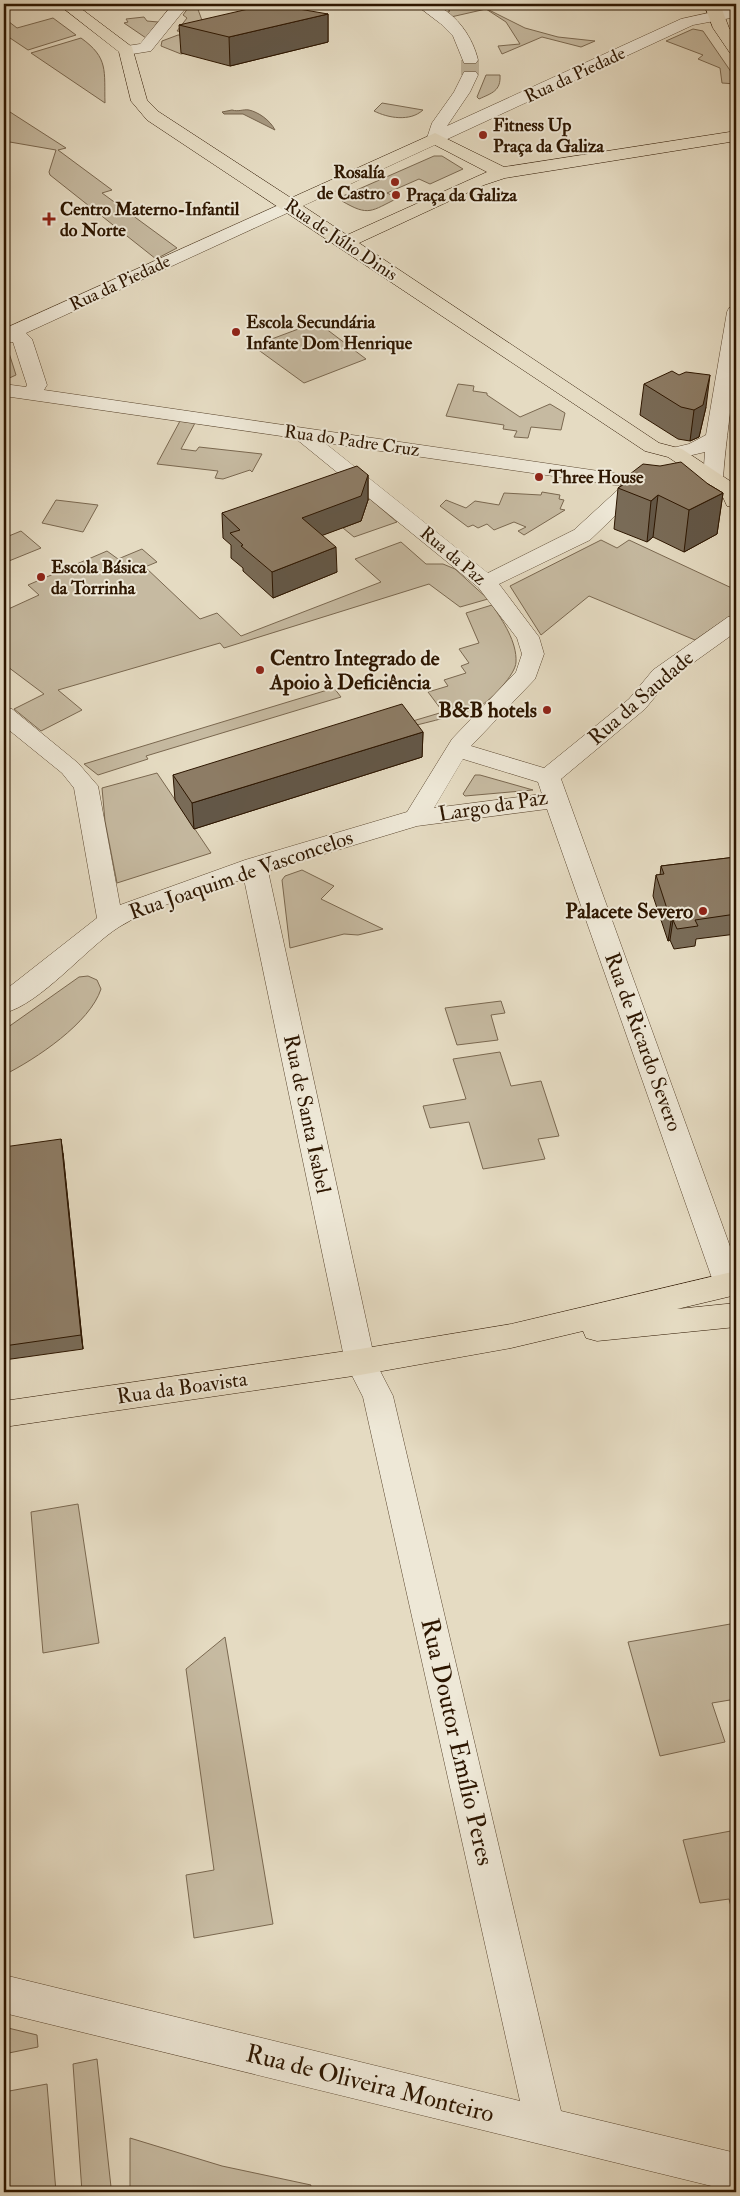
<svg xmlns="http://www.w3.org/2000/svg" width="740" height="2196" font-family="'IM FELL Double Pica',serif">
  <rect width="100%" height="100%" fill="#e5dbc2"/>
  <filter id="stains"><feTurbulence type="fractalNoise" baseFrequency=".004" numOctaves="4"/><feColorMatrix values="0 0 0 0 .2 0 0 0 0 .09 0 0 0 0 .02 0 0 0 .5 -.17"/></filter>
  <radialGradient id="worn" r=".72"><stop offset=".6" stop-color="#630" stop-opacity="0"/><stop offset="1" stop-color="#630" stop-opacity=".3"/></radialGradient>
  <g fill="#c6baa1" stroke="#7a6850">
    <path d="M 191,4 L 196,4 L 207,34 L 177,31 L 187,18 L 183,15 Z"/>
    <path d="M 439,4 L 477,4 L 525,28 L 558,37 L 595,41 L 581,47 L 542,37 L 502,54 L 498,46 L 520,44 L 506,22 L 486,9 L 451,17 L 446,13 L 450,11 Z"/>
    <path d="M 144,17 L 147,21 L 158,22 L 146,38 L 124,23 L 128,22 L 126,19 Z"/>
    <path d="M 4,18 L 17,28 L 53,18 L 76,35 L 28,50 L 4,34 Z"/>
    <path d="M 693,29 L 703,31 L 736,79 L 736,84 L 722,83 L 720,68 L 698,59 L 703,55 L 666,41 Z"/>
    <path d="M 178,35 L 193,35 L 201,49 L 181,54 L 161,46 L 162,41 Z"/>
    <path d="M 81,38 C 109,58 104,71 105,103 L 31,53 Z"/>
    <path d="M 486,75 L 500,75 C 501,91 492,93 479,99 L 477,97 Z"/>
    <path d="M 382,103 L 423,110 C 410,122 388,118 374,111 Z"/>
    <path d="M 10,112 L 66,148 L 58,150 L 112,190 L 102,193 L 177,248 L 156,259 L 50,175 L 49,172 L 56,150 L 4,141 L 4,113 Z"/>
    <path d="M 434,156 L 442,156 L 463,169 L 430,184 L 419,179 L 387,193 L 398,198 C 371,211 369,217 342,201 L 343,196 Z"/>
    <path d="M 317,322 L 366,359 L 304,383 L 253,346 Z"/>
    <path d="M 4,351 L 9,353 L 16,375 L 5,380 Z"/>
    <path d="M 458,384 L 474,386 L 473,391 L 487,393 L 487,395 L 520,417 L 550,404 L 565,413 L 561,430 L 531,427 L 528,438 L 514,437 L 517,431 L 503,429 L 504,425 L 446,416 Z"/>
    <path d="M 180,421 L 195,423 L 181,449 L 196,451 L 199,447 L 262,454 L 252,472 L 250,470 L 223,479 L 215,478 L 218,471 L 157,464 Z"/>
    <path d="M 542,492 L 560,495 L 559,499 L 564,500 L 560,509 L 565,510 L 524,535 L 518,531 L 526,527 L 514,522 L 494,530 L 487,524 L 478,528 L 473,525 L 468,527 L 440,506 L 446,500 L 466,508 L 475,501 L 499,505 L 504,493 L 541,495 Z"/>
    <path d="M 370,499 L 397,522 L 354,537 L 343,528 L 355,523 L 361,503 Z"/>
    <path d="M 56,500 L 98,505 L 83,532 L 42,523 Z"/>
    <path d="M 21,531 L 41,548 L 4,563 L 4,538 Z"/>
    <path d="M 601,540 L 617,548 L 629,540 L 736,590 L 736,612 L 695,640 L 589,596 L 541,635 L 510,586 Z"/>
    <path d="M 401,542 L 426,564 L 443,564 L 455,569 L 488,599 L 460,607 L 429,584 L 224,648 L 220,643 L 58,690 L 82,710 L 41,731 L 14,709 L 44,694 L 4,664 L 4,611 L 39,595 L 28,585 L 107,551 L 118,559 L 142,549 L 157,562 L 145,567 L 200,619 L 217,613 L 241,636 L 381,582 L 355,559 Z"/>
    <path d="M 492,605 C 503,621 517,642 516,662 C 516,674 491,700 480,706 C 464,714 428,722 409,727 L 406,723 L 443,712 L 428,692 L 448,686 L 444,680 L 466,673 L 461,666 L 469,663 L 459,649 L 479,643 L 466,613 Z"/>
    <path d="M 334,688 L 341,697 L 146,756 L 148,759 L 98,775 L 84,764 Z"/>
    <path d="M 157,773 L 211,853 L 117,883 L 105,821 L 102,788 Z"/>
    <path d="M 475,775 L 480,775 L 533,790 L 465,796 L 463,794 Z"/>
    <path d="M 302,870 L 334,886 L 321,899 L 383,929 L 358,935 L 344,934 L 290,948 L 282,880 L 285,876 Z"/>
    <path d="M 88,976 L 97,980 L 101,989 C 90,1023 36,1059 4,1075 L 4,1030 L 79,977 Z"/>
    <path d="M 501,1001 L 505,1013 L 491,1015 L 498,1040 L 457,1045 L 445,1008 Z"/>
    <path d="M 500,1052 L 511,1086 L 541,1081 L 559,1136 L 538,1139 L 545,1159 L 483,1169 L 469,1122 L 430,1128 L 423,1106 L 466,1099 L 453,1059 Z"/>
    <path d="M 78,1504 L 99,1643 L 43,1653 L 31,1512 Z"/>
    <path d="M 736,1623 L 736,1699 L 712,1703 L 725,1742 L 660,1756 L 628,1642 Z"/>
    <path d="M 225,1637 L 273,1924 L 194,1938 L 186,1875 L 214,1870 L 186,1669 Z"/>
    <path d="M 736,1830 L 736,1913 L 733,1914 L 729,1899 L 700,1903 L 683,1840 Z"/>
    <path d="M 4,2027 L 37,2035 L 38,2047 L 4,2054 Z"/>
    <path d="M 97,2059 L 111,2187 L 82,2192 L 73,2064 Z"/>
    <path d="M 47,2084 L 56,2192 L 4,2192 L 4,2092 Z"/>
    <path d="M 130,2138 L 222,2166 L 311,2185 L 309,2192 L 130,2192 Z"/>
  </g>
  <path fill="#a69880" stroke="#76644d" d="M 232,110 C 239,112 243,109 249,110 C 258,112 270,120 275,130 L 243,114 L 224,114 L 222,112 Z"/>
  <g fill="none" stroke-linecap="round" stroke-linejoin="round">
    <path stroke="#c0b49b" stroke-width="18" stroke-dasharray="18 9" stroke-linecap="butt" d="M 470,60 L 470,75"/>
    <defs>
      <g id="minor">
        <path d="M 173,4 L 189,4 L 151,51 L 126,55 L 120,53 L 118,50 L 120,47 L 140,44 Z"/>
        <path d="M 415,4 C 421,4 430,2 435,5 C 457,14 473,38 478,60 L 476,63 L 464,63 L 453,36 L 441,24 Z"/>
        <path d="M 736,7 L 736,17 L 693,25 L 441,142 L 429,142 L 427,138 L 432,123 L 454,92 L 464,72 L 476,72 L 478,75 L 470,92 L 447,126 L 681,19 Z"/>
        <path d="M 290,200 L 296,201 L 299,205 L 296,209 L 26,333 L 32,339 L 47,385 L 44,390 L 667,481 L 670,485 L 667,489 L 660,491 L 643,489 L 590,540 L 499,584 L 539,637 L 544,654 L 535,679 L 471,746 L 544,768 L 629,699 L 653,670 L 728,617 L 736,615 L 736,632 L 669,680 L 645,709 L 561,779 L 736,1263 L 736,1293 L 729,1296 L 719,1292 L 714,1284 L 547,809 L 417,826 L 268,871 L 375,1361 L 393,1396 L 561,2111 L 736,2153 L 736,2192 L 4,2013 L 4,1975 L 520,2101 L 363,1397 L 345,1362 L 244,879 C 203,893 156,904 119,927 C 86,948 41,1004 4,1013 L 4,991 L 97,918 L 74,788 L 62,773 L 4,726 L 4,707 L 12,709 L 78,763 L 98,786 L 120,905 L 245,860 L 407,812 L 452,739 L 516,672 L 522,654 L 517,638 L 478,587 L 295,438 L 4,396 L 4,384 L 26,387 L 27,385 L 13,342 L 4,342 L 4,329 ZM 325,443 L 622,486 L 574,530 L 488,573 ZM 463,759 L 538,782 L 542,794 L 434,808 Z"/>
        <path d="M 736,306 C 740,364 727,421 723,479 L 720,483 L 713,485 L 706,483 L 703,479 L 705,452 L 675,459 L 668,457 L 665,453 L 668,449 L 689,444 L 706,435 L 727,312 L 729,308 Z"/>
      </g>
      <g id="major">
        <path d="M 58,4 L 75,4 L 132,47 L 147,100 L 159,112 L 291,198 L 435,133 L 504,167 L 736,131 L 736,141 L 505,178 L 484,185 L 359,243 L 659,443 L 682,449 L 736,485 L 736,508 L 727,506 L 721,493 L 683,467 L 668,457 L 645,451 L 147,120 L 131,101 L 119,52 ZM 435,145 L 487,172 L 347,235 L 303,206 Z"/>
        <path d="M 704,4 L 720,4 L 729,28 L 736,39 L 736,55 L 730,53 L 713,28 Z"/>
        <path d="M 736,1271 L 736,1295 L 677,1309 L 736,1303 L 736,1327 L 597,1341 L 586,1338 L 583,1331 L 511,1348 L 360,1375 L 4,1427 L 4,1401 L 360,1349 L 511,1324 Z"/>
      </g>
    </defs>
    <use href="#minor" stroke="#5b4730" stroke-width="1"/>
    <use href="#major" stroke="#2d1600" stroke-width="1"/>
    <use href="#minor" fill="#eee8d7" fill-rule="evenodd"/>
    <use href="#major" fill="#e5dbc2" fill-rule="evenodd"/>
  </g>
  <g fill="#796b57" stroke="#2d1600">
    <path d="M 328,14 L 328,42 L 230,66 L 181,53 L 179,25 Z"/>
    <path d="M 644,384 L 706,407 L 699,437 L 690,441 L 678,439 L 640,415 Z"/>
    <path d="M 368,475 L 368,500 L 361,521 L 322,535 L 337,572 L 273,598 L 243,571 L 243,568 L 231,558 L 231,545 L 223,538 L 222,513 Z"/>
    <path d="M 621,481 L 708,484 L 723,493 L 717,534 L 684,552 L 653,537 L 647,542 L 614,529 L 618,488 L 621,486 Z"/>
    <path d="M 423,732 L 422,757 L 194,829 L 175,800 L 173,775 Z"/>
    <path d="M 736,857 L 736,934 L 696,939 L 695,946 L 674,949 L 670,940 L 668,941 L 653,896 L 656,875 L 660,875 L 661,866 Z"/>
    <path d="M 4,1147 L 63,1153 L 83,1349 L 4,1360 Z"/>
  </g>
  <g fill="#635747" stroke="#2d1600">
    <path d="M 328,14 L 328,42 L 230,66 L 229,37 Z"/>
    <path d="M 710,375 L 706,407 L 699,437 L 690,441 L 694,410 Z"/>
    <path d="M 368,475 L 368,500 L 361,521 L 302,543 L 302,518 Z"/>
    <path d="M 723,493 L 717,534 L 684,552 L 689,510 Z"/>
    <path d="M 658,495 L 653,537 L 647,542 L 651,501 Z"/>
    <path d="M 336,547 L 337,572 L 273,598 L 272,572 Z"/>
    <path d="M 423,732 L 422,757 L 194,829 L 192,803 Z"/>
    <path d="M 673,920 L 670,940 L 668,941 L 671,921 Z"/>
    <path d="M 61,1139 L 63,1153 L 83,1349 L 81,1335 Z"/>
  </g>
  <g fill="#8d7c65" stroke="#2d1600">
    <path d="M 270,4 L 328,14 L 229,37 L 179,25 Z"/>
    <path d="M 672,371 L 679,375 L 686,372 L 710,375 L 703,405 L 694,410 L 681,407 L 644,384 Z"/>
    <path d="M 681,462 L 708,484 L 723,493 L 689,510 L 658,495 L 651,501 L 618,488 L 626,483 L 621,481 L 643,464 L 660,466 Z"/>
    <path d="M 357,466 L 368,475 L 361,496 L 302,518 L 336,547 L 272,572 L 241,546 L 243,545 L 230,533 L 240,530 L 222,513 Z"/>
    <path d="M 402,704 L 423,732 L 192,803 L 173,775 Z"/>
    <path d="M 736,857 L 736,914 L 695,920 L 698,926 L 677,929 L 673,920 L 671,921 L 656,875 L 664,874 L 661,866 Z"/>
    <path d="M 61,1139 L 81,1335 L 4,1346 L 4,1147 Z"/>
  </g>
  <g fill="#8f2418" stroke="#eee8d7" stroke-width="2">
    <circle cx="483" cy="135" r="5"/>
    <circle cx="395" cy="182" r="5"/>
    <circle cx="396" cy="195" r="5"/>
    <path d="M46.5 211.5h5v5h5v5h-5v5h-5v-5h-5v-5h5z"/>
    <circle cx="236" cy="332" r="5"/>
    <circle cx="539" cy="477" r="5"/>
    <circle cx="41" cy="577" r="5"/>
    <circle cx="260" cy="670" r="5"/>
    <circle cx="547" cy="710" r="5"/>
    <circle cx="703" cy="911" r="5"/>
  </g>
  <g text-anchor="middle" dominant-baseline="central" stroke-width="4" stroke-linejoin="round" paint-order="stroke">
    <g font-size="18" fill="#2d1600" stroke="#eee8d7">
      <text transform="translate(575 75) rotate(-25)">Rua da Piedade</text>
      <text transform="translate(341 240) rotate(34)">Rua de Júlio Dinis</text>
      <text transform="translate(120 283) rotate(-25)">Rua da Piedade</text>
      <text transform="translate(352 441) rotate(8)">Rua do Padre Cruz</text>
      <text transform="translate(453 556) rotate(40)">Rua da Paz</text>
    </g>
    <g font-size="18" font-weight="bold" fill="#2d1600" stroke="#eee8d7" text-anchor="start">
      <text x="493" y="125">Fitness Up<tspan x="493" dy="21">Praça da Galiza</tspan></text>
      <text x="385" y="172" text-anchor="end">Rosalía<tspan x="385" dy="21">de Castro</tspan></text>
      <text x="406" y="195">Praça da Galiza</text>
      <text x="60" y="209">Centro Materno-Infantil<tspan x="60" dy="21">do Norte</tspan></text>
      <text x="246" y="322">Escola Secundária<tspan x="246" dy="21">Infante Dom Henrique</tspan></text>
      <text x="549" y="477">Three House</text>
      <text x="51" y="567">Escola Básica<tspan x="51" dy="21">da Torrinha</tspan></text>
    </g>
    <g font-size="21" font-weight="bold" fill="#2d1600" stroke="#eee8d7" text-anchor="end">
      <text x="270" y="658" text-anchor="start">Centro Integrado de<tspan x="270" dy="24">Apoio à Deficiência</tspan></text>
      <text x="537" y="710">B&amp;B hotels</text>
      <text x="693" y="911">Palacete Severo</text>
    </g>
    <g font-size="21" fill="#2d1600" stroke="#eee8d7">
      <text transform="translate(641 698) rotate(-41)">Rua da Saudade</text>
      <text transform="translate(493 806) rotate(-9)">Largo da Paz</text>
      <text transform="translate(241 875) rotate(-19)">Rua Joaquim de Vasconcelos</text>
      <text transform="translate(643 1042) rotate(70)">Rua de Ricardo Severo</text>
      <text transform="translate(307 1114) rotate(78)">Rua de Santa Isabel</text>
      <text transform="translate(182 1388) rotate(-8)">Rua da Boavista</text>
    </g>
    <g font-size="25" fill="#2d1600" stroke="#eee8d7">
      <text transform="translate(457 1742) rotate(77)">Rua Doutor Emílio Peres</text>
      <text transform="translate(370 2084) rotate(14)">Rua de Oliveira Monteiro</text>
    </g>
  </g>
  <rect width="740" height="2196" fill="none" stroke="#e5dbc2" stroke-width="20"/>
  <rect x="5" y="5" width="730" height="2186" fill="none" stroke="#2d1600" stroke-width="2.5"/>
  <rect x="10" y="10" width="720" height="2176" fill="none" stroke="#2d1600"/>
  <rect width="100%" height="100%" filter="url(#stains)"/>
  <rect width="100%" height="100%" fill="url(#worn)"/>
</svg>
